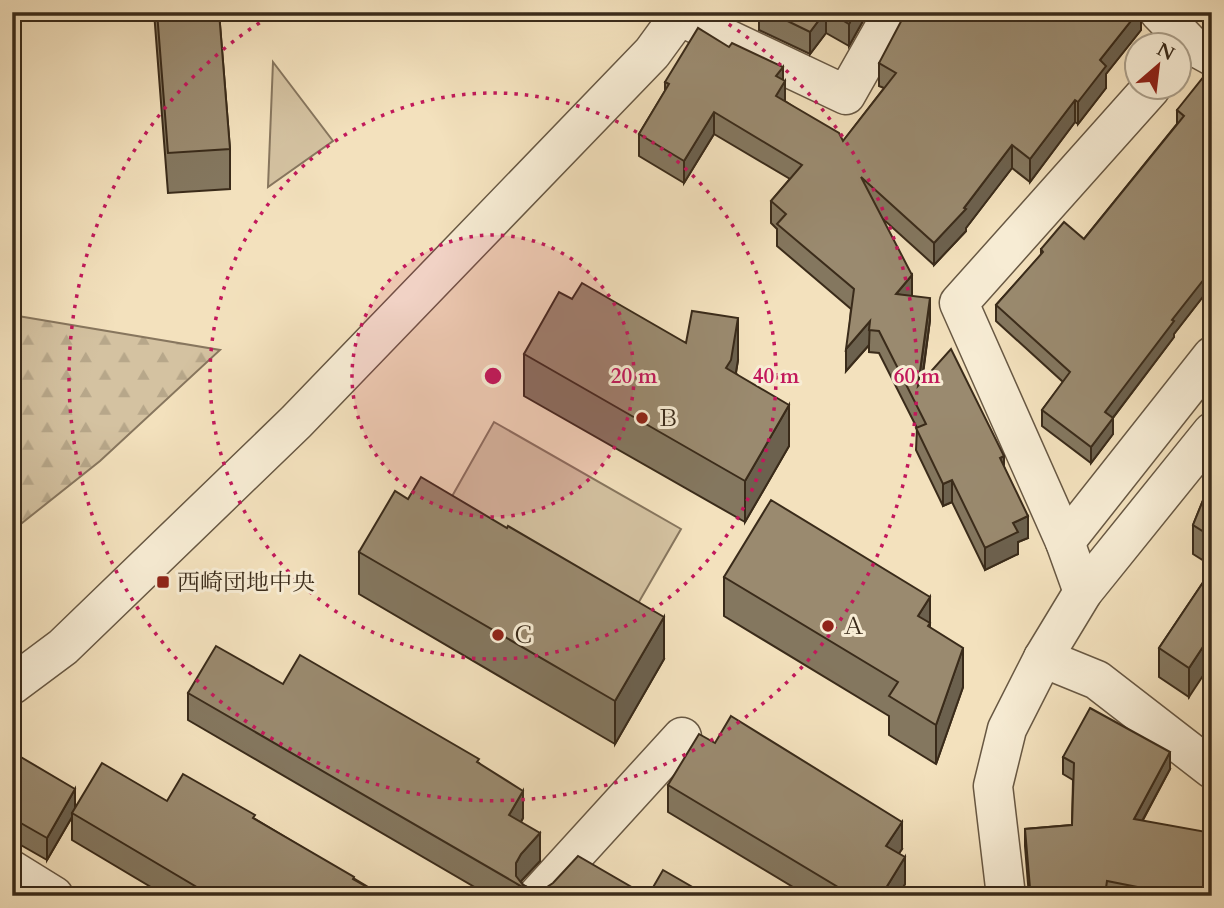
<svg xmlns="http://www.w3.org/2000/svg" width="1224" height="908" font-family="Cardo,'Noto Serif JP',serif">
  <defs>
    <pattern id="forest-firs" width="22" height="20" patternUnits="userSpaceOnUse" patternTransform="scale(1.75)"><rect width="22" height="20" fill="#d4c2a1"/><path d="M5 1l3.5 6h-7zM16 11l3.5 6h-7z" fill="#b7a78a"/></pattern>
  </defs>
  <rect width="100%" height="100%" fill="#f3e1bd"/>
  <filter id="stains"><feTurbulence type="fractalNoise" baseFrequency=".00286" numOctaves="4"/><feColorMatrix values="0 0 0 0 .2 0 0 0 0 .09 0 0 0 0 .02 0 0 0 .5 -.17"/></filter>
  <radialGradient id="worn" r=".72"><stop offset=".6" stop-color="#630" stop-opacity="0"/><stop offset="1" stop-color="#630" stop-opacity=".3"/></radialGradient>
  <g fill="#d4c2a1" stroke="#87765e" stroke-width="2">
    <path d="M 273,62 L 333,141 L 268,187 Z"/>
    <path d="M 494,422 L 681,529 L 632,614 L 446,507 Z"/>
  </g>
  <path fill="url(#forest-firs)" stroke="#87765e" stroke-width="2" d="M 12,315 L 220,350 L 100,461 L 12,531 Z"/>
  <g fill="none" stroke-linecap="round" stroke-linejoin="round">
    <defs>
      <g id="minor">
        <path d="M 1159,12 L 1190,44 L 1212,56"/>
        <path d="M 679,16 L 846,95 L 893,12"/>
        <path d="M 1065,542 L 1212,356"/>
        <path d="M 1083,592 L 1065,542 L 959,303 L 1151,88"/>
        <path d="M 1043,658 L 1097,680 L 1212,769"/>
        <path d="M 12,685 L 63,647 L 296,422 L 652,53 L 682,12"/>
        <path d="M 12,870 L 54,896"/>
        <path d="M 537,896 L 682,737"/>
        <path d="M 1006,896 L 993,786 L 1007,729 L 1043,658 L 1083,592 L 1212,432"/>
      </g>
    </defs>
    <use href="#minor" stroke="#685843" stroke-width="41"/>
    <use href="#minor" stroke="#f7ecd4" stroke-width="38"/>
  </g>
  <g fill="#84775f" stroke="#3a2b1a" stroke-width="2">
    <path d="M 154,12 L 219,12 L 230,149 L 230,189 L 168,193 Z"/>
    <path d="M 759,12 L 868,12 L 849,46 L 826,33 L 810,54 L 759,30 Z"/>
    <path d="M 1141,12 L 1141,30 L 1106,74 L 1106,88 L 1078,124 L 1075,122 L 1030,182 L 1012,168 L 966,228 L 966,231 L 934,265 L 883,219 L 912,296 L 930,320 L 922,382 L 1004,467 L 1028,538 L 1018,542 L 1018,554 L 985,570 L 952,502 L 943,506 L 916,450 L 917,428 L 879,353 L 869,352 L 869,345 L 846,371 L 851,309 L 777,246 L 777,229 L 771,223 L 771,201 L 790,179 L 714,134 L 684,183 L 639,156 L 639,134 L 665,91 L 665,82 L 783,80 L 785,101 L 843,141 L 884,88 L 879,86 L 879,63 Z"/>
    <path d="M 1212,81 L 1212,285 L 1174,334 L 1174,337 L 1113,418 L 1113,434 L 1091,463 L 1042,426 L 1042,410 L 1063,382 L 996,321 L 996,305 L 1041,255 L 1041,249 L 1084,239 L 1177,124 L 1177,110 Z"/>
    <path d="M 572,299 L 686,343 L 738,360 L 736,373 L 789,446 L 745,522 L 524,396 L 524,354 Z"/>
    <path d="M 1212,478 L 1212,566 L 1193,554 L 1193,525 Z"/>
    <path d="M 359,552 L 664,659 L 615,744 L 359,594 Z"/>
    <path d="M 1212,569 L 1189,697 L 1159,677 L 1159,648 Z"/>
    <path d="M 724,577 L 930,597 L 930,628 L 963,687 L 936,764 L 889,735 L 889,716 L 724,616 Z"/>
    <path d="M 188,693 L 479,763 L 523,818 L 521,822 L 540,861 L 521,881 L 523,885 L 533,890 L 647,896 L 490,896 L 188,720 Z"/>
    <path d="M 12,756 L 75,807 L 167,801 L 255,819 L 383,896 L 166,896 L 72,840 L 72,817 L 47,860 L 12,840 Z"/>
    <path d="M 1063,757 L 1170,769 L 1143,820 L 1212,896 L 1029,896 L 1025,846 L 1025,829 L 1072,825 L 1073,780 L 1063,774 Z"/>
    <path d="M 668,785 L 902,849 L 899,853 L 905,884 L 898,896 L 808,896 L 668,812 Z"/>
  </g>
  <g fill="#6c614e" stroke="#3a2b1a" stroke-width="2">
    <path d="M 825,12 L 826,12 L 826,33 L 810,54 L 810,32 Z"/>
    <path d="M 855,12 L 868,12 L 849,46 L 849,24 Z"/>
    <path d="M 1138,12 L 1141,12 L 1141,30 L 1106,74 L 1106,88 L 1078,124 L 1078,102 L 1100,60 Z"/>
    <path d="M 783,67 L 783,84 L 785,81 L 785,103 L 776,118 L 776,76 Z"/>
    <path d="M 1075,100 L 1075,122 L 1030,182 L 1030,159 Z"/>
    <path d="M 714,112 L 714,134 L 684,183 L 684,161 Z"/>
    <path d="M 1012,145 L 1012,168 L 966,228 L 966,231 L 934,265 L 934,243 L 964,208 Z"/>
    <path d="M 1212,255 L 1212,285 L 1174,334 L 1174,337 L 1105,428 L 1105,412 L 1172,320 L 1207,260 Z"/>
    <path d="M 912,275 L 912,297 L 896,294 Z"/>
    <path d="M 930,298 L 930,320 L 918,408 L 918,386 Z"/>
    <path d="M 738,318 L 738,360 L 731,401 L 726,368 Z"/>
    <path d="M 870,321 L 869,345 L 846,371 L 846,349 Z"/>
    <path d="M 789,405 L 789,446 L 745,522 L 745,481 Z"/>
    <path d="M 1113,418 L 1113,434 L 1091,463 L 1091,447 Z"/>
    <path d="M 1004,456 L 1004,478 L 1000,458 Z"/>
    <path d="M 952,480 L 952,502 L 943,506 L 943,484 Z"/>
    <path d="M 1028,516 L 1028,538 L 1018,542 L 1018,554 L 985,570 L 985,548 L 1013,523 Z"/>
    <path d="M 930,597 L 930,662 L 918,616 Z"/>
    <path d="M 664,617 L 664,659 L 615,744 L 615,701 Z"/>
    <path d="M 1212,633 L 1212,662 L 1189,697 L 1189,668 Z"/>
    <path d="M 963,648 L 963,687 L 936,764 L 936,725 Z"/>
    <path d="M 1170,752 L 1170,769 L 1134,836 L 1134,819 Z"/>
    <path d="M 75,789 L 75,811 L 72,813 L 72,817 L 47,860 L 47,838 Z"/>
    <path d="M 523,791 L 523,818 L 509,843 L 509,815 Z"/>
    <path d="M 902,822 L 902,849 L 886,873 L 886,846 Z"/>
    <path d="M 540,833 L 540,861 L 521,881 L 519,885 L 516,883 L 516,863 L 521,854 Z"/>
    <path d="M 905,857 L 905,884 L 898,896 L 881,896 Z"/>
  </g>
  <g fill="#9a8a6f" stroke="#3a2b1a" stroke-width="2">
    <path d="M 157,12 L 219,12 L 230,149 L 168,153 Z"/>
    <path d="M 769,12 L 825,12 L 810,32 Z"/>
    <path d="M 829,12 L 855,12 L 849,24 Z"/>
    <path d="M 906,12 L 1138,12 L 1100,60 L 1106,66 L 1078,102 L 1075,100 L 1030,159 L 1012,145 L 964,208 L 966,209 L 934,243 L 861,177 L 912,275 L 896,294 L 930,298 L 918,386 L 951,349 L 1004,456 L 1000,458 L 1028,516 L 1013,523 L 1018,532 L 985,548 L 952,480 L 943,484 L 916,428 L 926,424 L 879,331 L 869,330 L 870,321 L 846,349 L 854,289 L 777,224 L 786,214 L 771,201 L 802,165 L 714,112 L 684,161 L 639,134 L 669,84 L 665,82 L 698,28 L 729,47 L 732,43 L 783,67 L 776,76 L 785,81 L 776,96 L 839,133 L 843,141 L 896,73 L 879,63 Z"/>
    <path d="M 1205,75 L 1212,81 L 1212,255 L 1207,260 L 1212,263 L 1212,269 L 1172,320 L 1174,321 L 1105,412 L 1113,418 L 1091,447 L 1042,410 L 1070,372 L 996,305 L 1043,252 L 1041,249 L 1064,222 L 1084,239 L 1184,116 L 1177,110 Z"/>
    <path d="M 582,283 L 686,343 L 692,311 L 738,318 L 731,360 L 726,368 L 789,405 L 745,481 L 524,354 L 559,292 L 572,299 Z"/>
    <path d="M 421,477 L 507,528 L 508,526 L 664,617 L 615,701 L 359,552 L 395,491 L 408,499 Z"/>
    <path d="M 1212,478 L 1212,537 L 1193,525 Z"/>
    <path d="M 771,500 L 930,597 L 918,616 L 930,623 L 928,626 L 963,648 L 936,725 L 889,696 L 898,682 L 724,577 Z"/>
    <path d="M 1212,569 L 1212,633 L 1189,668 L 1159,648 Z"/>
    <path d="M 216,646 L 283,684 L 300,655 L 479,759 L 477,762 L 523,791 L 509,815 L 540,833 L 521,854 L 516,863 L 516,876 L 523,885 L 533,890 L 544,889 L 553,883 L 578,856 L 647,896 L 538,896 L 188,693 Z"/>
    <path d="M 1090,708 L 1170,752 L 1134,819 L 1212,833 L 1212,896 L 1183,896 L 1107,881 L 1106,888 L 1030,888 L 1025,829 L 1072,825 L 1074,763 L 1063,757 Z"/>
    <path d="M 731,716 L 902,822 L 886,846 L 905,857 L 881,896 L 853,896 L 668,785 L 699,734 L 715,743 Z"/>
    <path d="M 14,753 L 75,789 L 47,838 L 12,818 L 12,756 Z"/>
    <path d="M 102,763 L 167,801 L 183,774 L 255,815 L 253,818 L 354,877 L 353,879 L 383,896 L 212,896 L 72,813 Z"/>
    <path d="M 663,870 L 708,896 L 648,896 Z"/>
  </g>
  <circle cx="493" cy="376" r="141" fill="#c2185b" fill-opacity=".12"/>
  <g fill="none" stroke="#c2185b" stroke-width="3.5" stroke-dasharray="3.5 7">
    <circle cx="493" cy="376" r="141"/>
    <circle cx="493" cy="376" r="283"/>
    <path d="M711 13A424 424 0 1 1 275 13"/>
  </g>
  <g fill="#8f2418" stroke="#f7ecd4" stroke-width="2.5">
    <circle cx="642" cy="418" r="7"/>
    <rect x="156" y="575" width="14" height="14" rx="3.5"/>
    <circle cx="828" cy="626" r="7"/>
    <circle cx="498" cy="635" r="7"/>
  </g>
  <g text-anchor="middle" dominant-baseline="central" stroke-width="6" stroke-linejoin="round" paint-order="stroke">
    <g font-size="23" fill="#3a2b1a" stroke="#f7ecd4" text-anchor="start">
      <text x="656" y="418">Ｂ</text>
      <text x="177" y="582">西崎団地中央</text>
      <text x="842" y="626">Ａ</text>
      <text x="512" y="635">Ｃ</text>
    </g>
  </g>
  <circle cx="493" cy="376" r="10" fill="#c2185b" stroke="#f7ecd4" stroke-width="3.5"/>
  <g font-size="21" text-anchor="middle" font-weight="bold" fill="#c2185b" stroke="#f7ecd4" stroke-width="6" stroke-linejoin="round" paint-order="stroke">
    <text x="634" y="383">20 m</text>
    <text x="776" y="383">40 m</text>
    <text x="917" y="383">60 m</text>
  </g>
  <rect width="1224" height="908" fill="none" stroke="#f3e1bd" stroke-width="42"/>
  <rect x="14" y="14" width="1196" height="880" fill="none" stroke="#3a2b1a" stroke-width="3.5"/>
  <rect x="21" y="21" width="1182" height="866" fill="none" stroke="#3a2b1a" stroke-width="2"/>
  <g transform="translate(1158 66) rotate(28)"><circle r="33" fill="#f7ecd4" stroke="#ab9f8a" stroke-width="2"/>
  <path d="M0-5L12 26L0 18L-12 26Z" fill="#8f2418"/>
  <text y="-10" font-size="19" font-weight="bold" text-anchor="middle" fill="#3a2b1a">N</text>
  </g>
  <rect width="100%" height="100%" filter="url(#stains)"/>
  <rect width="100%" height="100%" fill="url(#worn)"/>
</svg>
